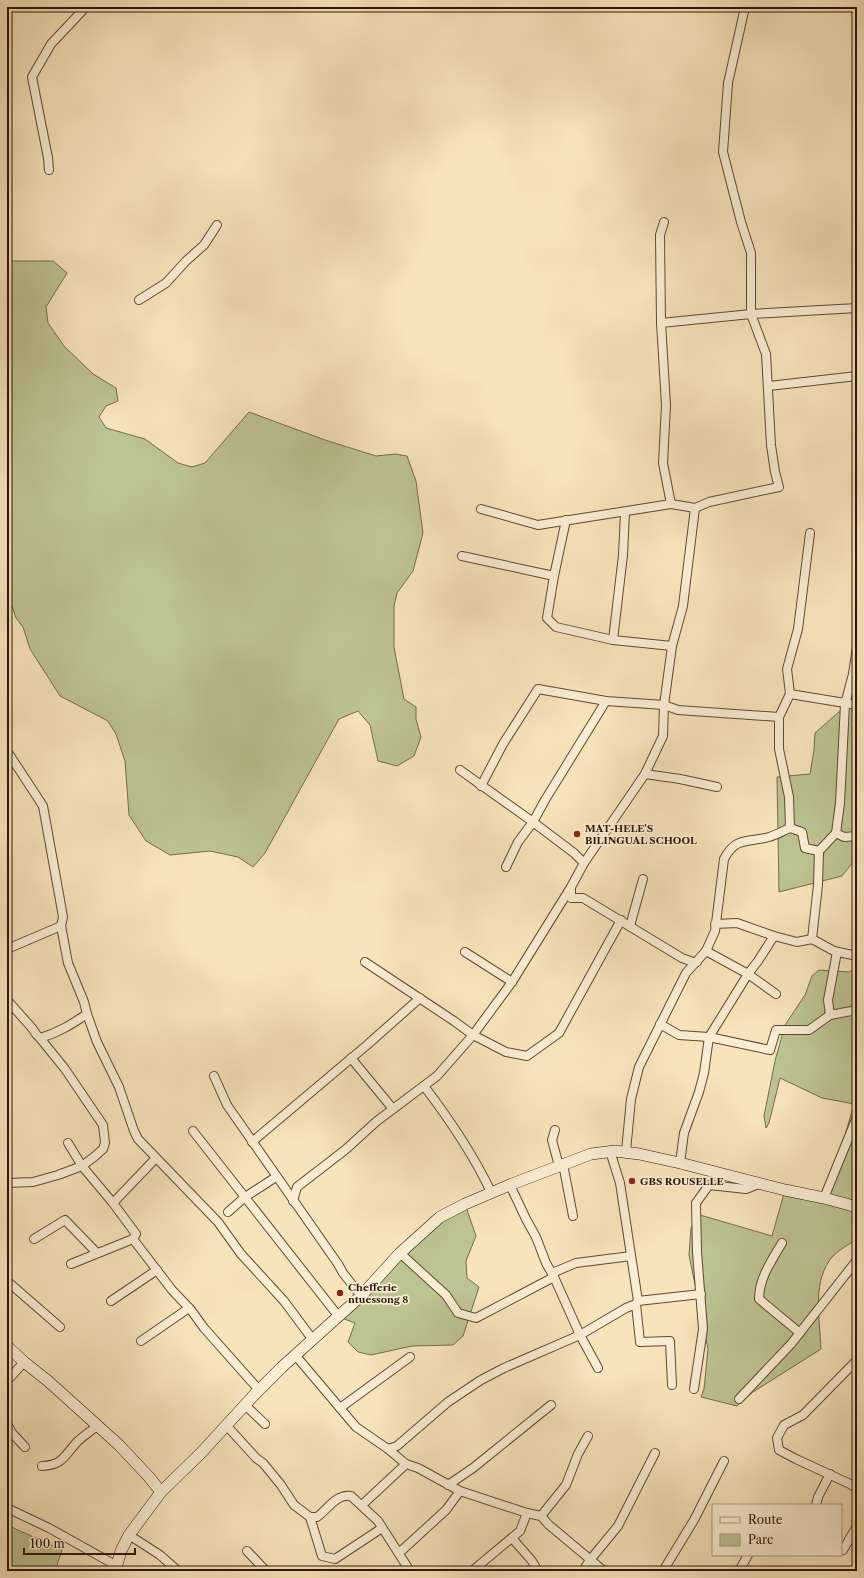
<svg xmlns="http://www.w3.org/2000/svg" width="864" height="1578" font-family="'Libre Caslon Text',serif">
  <rect width="100%" height="100%" fill="#f8e4bb"/>
  <filter id="stains"><feTurbulence type="fractalNoise" baseFrequency=".005" numOctaves="4"/><feColorMatrix values="0 0 0 0 .2 0 0 0 0 .09 0 0 0 0 .02 0 0 0 .5 -.17"/></filter>
  <radialGradient id="worn" r=".72"><stop offset=".6" stop-color="#630" stop-opacity="0"/><stop offset="1" stop-color="#630" stop-opacity=".3"/></radialGradient>
  <g fill="#bcc491" stroke="#736c4b">
    <path d="M 7,261 L 53,261 L 67,273 L 46,307 L 48,323 L 64,346 L 93,374 L 116,388 L 118,401 L 106,406 L 99,417 L 106,428 L 145,439 L 178,463 L 192,467 L 205,463 L 249,412 L 325,440 L 376,456 L 395,454 L 407,456 L 416,481 L 423,533 L 413,571 L 397,593 L 394,606 L 394,647 L 404,699 L 416,707 L 416,719 L 421,737 L 414,756 L 397,766 L 378,761 L 370,725 L 358,711 L 339,719 L 265,853 L 253,867 L 238,857 L 210,851 L 170,855 L 146,841 L 129,815 L 125,761 L 116,734 L 108,721 L 60,696 L 30,649 L 23,627 L 16,618 L 7,591 Z"/>
    <path d="M 857,696 L 857,857 L 842,876 L 779,892 L 777,777 L 810,774 L 814,750 L 815,733 Z"/>
    <path d="M 857,969 L 857,1239 C 850,1244 840,1249 834,1255 C 811,1279 820,1319 821,1349 L 753,1392 L 737,1406 L 701,1397 L 704,1389 L 708,1349 L 689,1255 L 691,1228 L 700,1215 L 772,1236 L 785,1190 L 824,1197 L 833,1177 L 854,1104 L 822,1098 L 780,1078 L 769,1123 L 766,1128 L 764,1116 L 775,1061 L 785,1025 L 805,995 L 812,976 L 819,970 L 849,972 Z"/>
    <path d="M 465,1204 L 476,1236 L 466,1261 L 467,1278 L 479,1287 L 463,1336 L 453,1345 L 412,1346 L 371,1355 L 358,1352 L 348,1342 L 355,1323 L 339,1317 L 400,1253 Z"/>
    <path d="M 7,1525 L 62,1550 L 55,1571 L 45,1571 L 31,1567 L 30,1571 L 7,1571 Z"/>
  </g>
  <g fill="none" stroke-linecap="round" stroke-linejoin="round">
    <defs>
      <g id="street">
        <path d="M 49,170 L 48,158 L 32,77 L 51,44 L 83,10 L 84,7"/>
        <path d="M 664,222 L 660,235 L 661,323 L 666,405 L 663,463 L 671,504"/>
        <path d="M 139,300 L 166,283 L 186,261 L 204,245 L 217,225"/>
        <path d="M 661,323 L 751,314 L 857,308"/>
        <path d="M 769,386 L 857,376"/>
        <path d="M 481,509 L 538,525 L 671,504 L 695,508"/>
        <path d="M 566,520 L 554,576 L 547,618 L 556,627 L 613,640 L 672,646"/>
        <path d="M 462,556 L 554,576"/>
        <path d="M 613,640 L 623,555 L 625,512"/>
        <path d="M 790,694 L 787,669 L 798,629 L 810,533"/>
        <path d="M 7,751 L 43,806 L 60,900 L 63,917 L 61,926 L 68,963 L 84,1002 L 87,1014 L 97,1042 L 119,1087 L 134,1131 L 138,1139 L 218,1222 L 241,1254 L 284,1301 L 313,1340"/>
        <path d="M 460,770 L 533,822 L 545,800 L 606,701"/>
        <path d="M 645,774 L 680,779 L 717,787"/>
        <path d="M 481,786 L 503,744 L 538,689 L 606,701 L 664,705 L 678,710 L 779,717"/>
        <path d="M 790,828 L 789,797 L 779,749 L 779,717 L 790,694 L 857,705"/>
        <path d="M 836,833 L 844,837 L 857,836"/>
        <path d="M 506,867 L 518,842 L 533,822 L 574,853 L 584,863"/>
        <path d="M 571,888 L 571,898 L 583,898 L 682,958 L 693,962 L 697,962"/>
        <path d="M 715,924 L 737,923 L 774,936 L 797,942 L 812,939 L 834,951 L 857,956"/>
        <path d="M 630,926 L 643,879"/>
        <path d="M 812,939 L 818,885 L 819,851"/>
        <path d="M 7,949 L 61,926"/>
        <path d="M 706,951 L 748,974 L 776,994"/>
        <path d="M 465,952 L 512,982"/>
        <path d="M 365,962 L 454,1021 L 473,1035 L 506,1052 L 527,1056 L 559,1033 L 621,920"/>
        <path d="M 7,1000 L 32,1028 L 36,1034 L 40,1038 L 65,1069 L 103,1125 L 105,1143 L 103,1149 L 94,1157 L 82,1166 L 58,1175 L 33,1182 L 7,1183"/>
        <path d="M 830,1015 L 828,1000 L 837,952"/>
        <path d="M 660,1024 L 679,1035 L 709,1037 L 770,1050 L 776,1030 L 809,1030 L 830,1015 L 857,1010"/>
        <path d="M 40,1038 C 58,1033 72,1024 87,1014"/>
        <path d="M 351,1058 L 393,1109"/>
        <path d="M 214,1076 L 227,1105 L 338,1264 L 343,1273 L 361,1296"/>
        <path d="M 424,1086 C 450,1120 473,1154 491,1192"/>
        <path d="M 555,1130 L 552,1140 L 559,1166"/>
        <path d="M 193,1131 L 339,1317"/>
        <path d="M 252,1142 L 367,1045 L 420,998"/>
        <path d="M 68,1143 L 82,1166 L 113,1203 L 136,1234 L 133,1239 L 71,1264"/>
        <path d="M 610,1151 L 620,1183 L 638,1301 L 636,1304 L 640,1342 L 670,1341 L 672,1385"/>
        <path d="M 626,1151 L 631,1099 L 639,1067 L 686,973 L 706,951 L 715,931 L 724,859 C 736,836 748,843 769,837 C 776,835 783,831 790,828 L 802,832 L 805,848 L 819,851 L 836,833 L 840,803 L 845,704 L 853,674 L 857,647"/>
        <path d="M 680,1163 L 684,1133 L 699,1092 L 704,1073 L 709,1037 L 748,974 L 758,961 L 774,936"/>
        <path d="M 563,1164 L 573,1216"/>
        <path d="M 510,1185 L 526,1219 L 536,1237 L 546,1263 L 554,1277 L 580,1335 L 598,1368"/>
        <path d="M 824,1198 L 857,1117"/>
        <path d="M 293,1201 L 297,1187 L 345,1150 L 377,1121 L 437,1076 L 473,1035 L 512,982 L 571,887 L 584,863 L 645,774 L 663,736 L 664,705 L 672,646 L 683,606 L 695,508 L 709,502 L 779,487 L 775,472 L 771,445 L 766,354 L 751,314 L 751,253 L 741,222 L 723,152 L 728,83 L 745,7"/>
        <path d="M 113,1203 L 156,1158"/>
        <path d="M 228,1212 L 245,1197 L 276,1177"/>
        <path d="M 34,1239 L 65,1220 L 97,1253"/>
        <path d="M 133,1239 L 172,1290 L 191,1310 L 204,1328 L 259,1390"/>
        <path d="M 782,1243 C 772,1260 759,1278 759,1299 L 800,1333"/>
        <path d="M 400,1253 L 446,1295 L 458,1313 L 476,1318 L 554,1277"/>
        <path d="M 552,1273 L 576,1263 L 631,1256"/>
        <path d="M 7,1281 L 60,1327"/>
        <path d="M 111,1301 L 157,1270"/>
        <path d="M 638,1301 L 701,1294"/>
        <path d="M 141,1341 L 189,1308"/>
        <path d="M 296,1356 L 356,1427 L 388,1449 L 406,1464 L 418,1468 L 460,1491 L 527,1513 L 541,1516 L 549,1525 L 604,1571"/>
        <path d="M 857,1360 L 803,1415 L 784,1425 L 777,1438 L 779,1450 L 796,1459 L 850,1484 L 857,1489"/>
        <path d="M 7,1381 L 24,1362"/>
        <path d="M 694,1389 L 703,1329 L 697,1252 L 696,1203 L 709,1185 L 746,1189 L 761,1183"/>
        <path d="M 739,1399 L 791,1344 L 857,1260"/>
        <path d="M 245,1405 L 265,1424"/>
        <path d="M 340,1408 L 410,1357"/>
        <path d="M 7,1424 L 12,1433 L 25,1447"/>
        <path d="M 226,1425 L 256,1458 L 263,1463 L 281,1485 L 294,1505 L 310,1517 L 317,1517 C 328,1509 337,1493 351,1496 L 378,1521 L 410,1571"/>
        <path d="M 388,1449 L 397,1446 L 448,1402 L 481,1380 L 504,1368 L 580,1335 L 626,1308 L 636,1304"/>
        <path d="M 42,1466 C 63,1465 64,1456 77,1442 C 83,1436 91,1431 97,1426"/>
        <path d="M 448,1485 L 473,1468 L 551,1405"/>
        <path d="M 362,1505 L 406,1464"/>
        <path d="M 816,1505 L 818,1497 L 830,1474"/>
        <path d="M 7,1508 L 49,1528 L 117,1566"/>
        <path d="M 541,1516 L 566,1485 L 578,1454 L 588,1436"/>
        <path d="M 310,1517 L 322,1556 L 335,1559 L 382,1528"/>
        <path d="M 129,1535 L 160,1555 L 178,1571"/>
        <path d="M 512,1538 L 532,1561 L 538,1571"/>
        <path d="M 843,1550 L 857,1526"/>
        <path d="M 247,1551 L 266,1571"/>
        <path d="M 399,1553 L 446,1510 L 460,1491"/>
        <path d="M 472,1571 L 520,1531 L 527,1513"/>
        <path d="M 583,1571 L 590,1560 L 618,1526 L 655,1453"/>
        <path d="M 663,1571 L 694,1520 L 724,1461"/>
        <path d="M 739,1571 L 748,1555"/>
      </g>
      <g id="secondary">
        <path d="M 7,1346 L 24,1362 L 48,1381 L 119,1445 L 149,1477 L 161,1492"/>
        <path d="M 115,1571 L 121,1551 L 129,1535 L 161,1492 L 201,1453 L 255,1394 L 282,1367 L 361,1296 L 400,1253 L 440,1217 L 465,1204 L 512,1184 L 591,1154 L 615,1151 L 639,1154 L 680,1163 L 785,1190 L 824,1198 L 857,1207"/>
      </g>
    </defs>
    <use href="#street" stroke="#5e4932" stroke-width="10"/>
    <use href="#secondary" stroke="#2a1505" stroke-width="12"/>
    <use href="#street" stroke="#faedd3" stroke-width="8"/>
    <use href="#secondary" stroke="#faedd3" stroke-width="11"/>
  </g>
  <g fill="#8f2418" stroke="#faedd3" stroke-width="1.5">
    <circle cx="577" cy="834" r="4"/>
    <circle cx="632" cy="1181" r="4"/>
    <circle cx="340" cy="1293" r="4"/>
  </g>
  <g text-anchor="middle" dominant-baseline="central" stroke-width="3.5" stroke-linejoin="round" paint-order="stroke">
    <g font-size="10" font-weight="bold" fill="#2a1505" stroke="#faedd3" text-anchor="start">
      <text x="585" y="828">MAT-HELE'S<tspan x="585" dy="12">BILINGUAL SCHOOL</tspan></text>
      <text x="640" y="1181">GBS ROUSELLE</text>
      <text x="348" y="1287">Chefferie<tspan x="348" dy="12">ntuessong 8</tspan></text>
    </g>
  </g>
  <rect width="864" height="1578" fill="none" stroke="#f8e4bb" stroke-width="24"/>
  <rect x="8" y="8" width="848" height="1562" fill="none" stroke="#2a1505" stroke-width="2"/>
  <rect x="12" y="12" width="840" height="1554" fill="none" stroke="#2a1505"/>
  <rect x="712" y="1504" width="130" height="52" fill="#faedd3" stroke="#a79781"/>
  <rect x="720" y="1517" width="20" height="6" fill="#faedd3" stroke="#a79781"/>
  <text x="748" y="1524" font-size="12" fill="#2a1505">Route</text>
  <rect x="720" y="1534" width="20" height="12" fill="#bcc491" stroke="#a79781"/>
  <text x="748" y="1544" font-size="12" fill="#2a1505">Parc</text>
  <path d="M24 1548v6h111v-6" fill="none" stroke="#2a1505" stroke-width="2"/>
  <text x="30" y="1548" font-size="12" fill="#2a1505" stroke="#faedd3" stroke-width="3" paint-order="stroke">100 m</text>
  <rect width="100%" height="100%" filter="url(#stains)"/>
  <rect width="100%" height="100%" fill="url(#worn)"/>
</svg>
